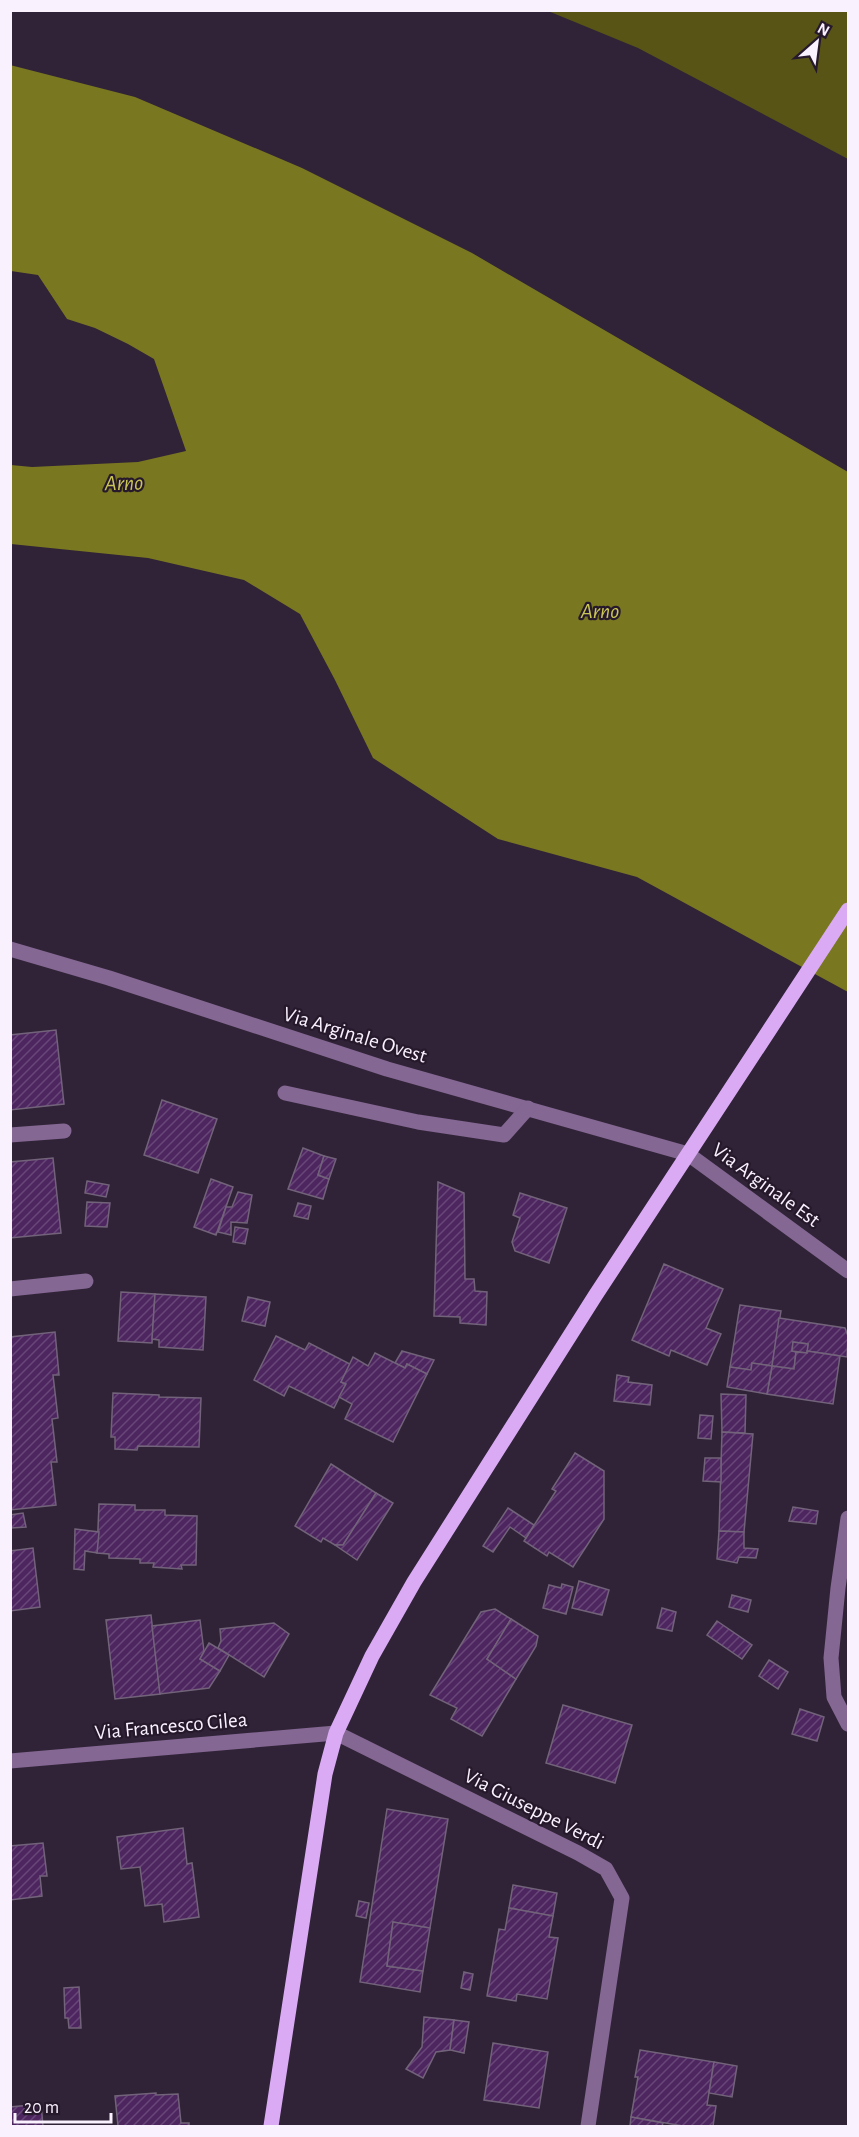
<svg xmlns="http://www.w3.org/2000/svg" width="859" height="2137" font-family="'Alegreya Sans',sans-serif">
  <defs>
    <pattern id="building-hatch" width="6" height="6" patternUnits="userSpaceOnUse" patternTransform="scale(1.5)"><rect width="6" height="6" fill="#4d2660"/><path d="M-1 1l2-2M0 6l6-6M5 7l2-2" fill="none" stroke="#674678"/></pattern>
  </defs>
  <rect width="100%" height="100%" fill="#302337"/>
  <path fill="#575416" d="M 548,11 L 848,11 L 848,159 L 638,48 Z"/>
  <path fill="#7a7721" d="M 10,65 L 135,97 L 302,168 L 472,253 L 848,472 L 848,992 L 637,877 L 498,839 L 373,758 L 335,680 L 300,614 L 244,580 L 148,558 L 11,544 L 11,465 L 32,467 L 138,462 L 186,451 L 154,359 L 128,344 L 95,328 L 67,319 L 38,275 L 11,271 Z"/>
  <g fill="url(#building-hatch)" stroke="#72637a" stroke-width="1.5">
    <path d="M 56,1030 L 64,1104 L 10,1110 L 10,1035 Z"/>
    <path d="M 162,1100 L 217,1119 L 198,1173 L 144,1155 Z"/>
    <path d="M 303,1148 L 324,1156 L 318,1175 L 329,1179 L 323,1199 L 288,1189 Z"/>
    <path d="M 324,1156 L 336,1159 L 329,1179 L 318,1175 Z"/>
    <path d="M 53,1158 L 61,1233 L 10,1238 L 10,1162 Z"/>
    <path d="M 211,1179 L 233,1187 L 216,1235 L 194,1227 Z"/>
    <path d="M 87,1181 L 109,1185 L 106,1197 L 85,1193 Z"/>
    <path d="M 438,1182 L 464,1193 L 465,1279 L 474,1279 L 475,1291 L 487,1292 L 486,1325 L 460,1323 L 460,1317 L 434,1316 Z"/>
    <path d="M 238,1192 L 252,1195 L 247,1223 L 231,1222 L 231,1235 L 218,1232 L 226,1207 L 232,1207 Z"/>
    <path d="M 520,1193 L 567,1208 L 549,1263 L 515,1251 L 512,1242 L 520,1218 L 513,1215 Z"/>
    <path d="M 87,1202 L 110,1203 L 107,1227 L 85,1226 Z"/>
    <path d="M 298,1203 L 311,1206 L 308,1219 L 294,1216 Z"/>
    <path d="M 235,1227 L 248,1229 L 245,1244 L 233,1242 Z"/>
    <path d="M 664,1264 L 723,1289 L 706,1328 L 721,1334 L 707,1365 L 671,1350 L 669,1356 L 632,1340 Z"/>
    <path d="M 121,1292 L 155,1294 L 152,1343 L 118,1341 Z"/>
    <path d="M 155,1294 L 206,1297 L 203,1350 L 159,1347 L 159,1340 L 152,1339 Z"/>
    <path d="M 248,1297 L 270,1302 L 265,1326 L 242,1321 Z"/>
    <path d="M 740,1305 L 781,1311 L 772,1366 L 752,1363 L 751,1370 L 730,1367 Z"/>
    <path d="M 779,1318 L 845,1328 L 848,1336 L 847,1357 L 807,1351 L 808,1344 L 793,1342 L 792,1351 L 796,1352 L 794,1369 L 772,1366 Z"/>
    <path d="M 55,1332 L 59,1375 L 53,1375 L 58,1418 L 52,1419 L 57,1462 L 51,1462 L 56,1505 L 10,1510 L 10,1337 Z"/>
    <path d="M 276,1336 L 305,1350 L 309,1343 L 350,1364 L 341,1382 L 346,1384 L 334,1408 L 289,1386 L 284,1396 L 254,1380 Z"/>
    <path d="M 793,1342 L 808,1344 L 807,1353 L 792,1351 Z"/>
    <path d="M 402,1351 L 434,1360 L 427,1374 L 407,1364 L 405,1368 L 395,1363 Z"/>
    <path d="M 807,1351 L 840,1356 L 833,1404 L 767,1394 L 772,1366 L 794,1369 L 796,1352 L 807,1353 Z"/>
    <path d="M 375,1353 L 405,1368 L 407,1364 L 427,1374 L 393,1442 L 345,1419 L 352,1404 L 339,1397 L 346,1384 L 341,1382 L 353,1357 L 368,1366 Z"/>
    <path d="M 752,1363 L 772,1366 L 767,1394 L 727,1387 L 730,1367 L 751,1370 Z"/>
    <path d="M 617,1375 L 629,1377 L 628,1382 L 652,1385 L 650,1405 L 614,1401 Z"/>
    <path d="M 113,1393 L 159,1395 L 159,1397 L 201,1398 L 199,1447 L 138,1446 L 137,1450 L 115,1449 L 115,1437 L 111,1437 Z"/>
    <path d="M 721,1394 L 746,1395 L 745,1433 L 722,1432 Z"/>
    <path d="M 700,1415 L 713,1416 L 711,1439 L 698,1438 Z"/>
    <path d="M 722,1432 L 753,1434 L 744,1532 L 719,1531 Z"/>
    <path d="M 575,1453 L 604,1471 L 604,1519 L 573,1567 L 549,1552 L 547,1556 L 524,1541 L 556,1491 L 552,1489 Z"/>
    <path d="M 705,1458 L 721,1458 L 721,1482 L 703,1481 Z"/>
    <path d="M 331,1464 L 376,1493 L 343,1545 L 335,1545 L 323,1538 L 321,1542 L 295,1526 Z"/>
    <path d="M 376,1493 L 393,1503 L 357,1560 L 335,1545 L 343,1545 Z"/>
    <path d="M 99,1504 L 135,1505 L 135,1510 L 165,1510 L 165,1515 L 197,1516 L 196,1565 L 181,1565 L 182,1569 L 153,1567 L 154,1563 L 140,1563 L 140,1559 L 109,1558 L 109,1554 L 97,1553 Z"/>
    <path d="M 793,1507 L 818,1511 L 816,1524 L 789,1521 Z"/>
    <path d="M 508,1508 L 534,1525 L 526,1538 L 510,1527 L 493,1552 L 483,1546 Z"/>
    <path d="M 23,1513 L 26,1527 L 11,1528 L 10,1515 Z"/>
    <path d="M 75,1529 L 99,1532 L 97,1553 L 85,1551 L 84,1570 L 74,1569 Z"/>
    <path d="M 719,1531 L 744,1532 L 744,1548 L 758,1549 L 756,1558 L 739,1557 L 737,1563 L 717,1559 Z"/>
    <path d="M 33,1548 L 40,1607 L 10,1611 L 10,1551 Z"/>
    <path d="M 579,1581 L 609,1590 L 602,1615 L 572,1608 Z"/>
    <path d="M 562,1584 L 573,1587 L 566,1614 L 543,1608 L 549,1585 L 561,1588 Z"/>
    <path d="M 732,1595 L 751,1600 L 748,1612 L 729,1607 Z"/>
    <path d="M 662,1608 L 676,1612 L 672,1631 L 657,1628 Z"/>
    <path d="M 495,1609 L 511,1619 L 487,1659 L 516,1679 L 482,1736 L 451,1719 L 457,1708 L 430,1695 L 481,1612 Z"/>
    <path d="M 151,1615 L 160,1694 L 115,1699 L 106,1620 Z"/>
    <path d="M 511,1619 L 538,1636 L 536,1646 L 516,1679 L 487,1659 Z"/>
    <path d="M 200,1620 L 204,1651 L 200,1659 L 220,1671 L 209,1688 L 160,1694 L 152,1626 Z"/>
    <path d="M 717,1621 L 752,1645 L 742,1659 L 707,1635 Z"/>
    <path d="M 274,1623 L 289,1634 L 264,1677 L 218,1648 L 221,1641 L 220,1629 Z"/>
    <path d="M 209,1643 L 229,1655 L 220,1671 L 200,1659 Z"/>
    <path d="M 769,1660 L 788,1672 L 778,1689 L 759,1676 Z"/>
    <path d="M 563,1705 L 632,1725 L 615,1783 L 546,1763 Z"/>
    <path d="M 800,1709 L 824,1717 L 817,1741 L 792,1734 Z"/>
    <path d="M 387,1809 L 448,1819 L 430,1928 L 393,1922 L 387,1966 L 423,1971 L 420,1992 L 360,1982 Z"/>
    <path d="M 183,1828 L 187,1864 L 192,1863 L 199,1917 L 164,1922 L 162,1904 L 145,1906 L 140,1867 L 121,1869 L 117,1837 Z"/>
    <path d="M 43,1843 L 47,1876 L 40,1876 L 42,1896 L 10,1900 L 10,1846 Z"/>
    <path d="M 513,1885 L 557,1893 L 553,1916 L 509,1908 Z"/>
    <path d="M 359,1901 L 369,1903 L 366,1918 L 356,1916 Z"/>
    <path d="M 509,1908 L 553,1916 L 549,1937 L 558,1938 L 547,1999 L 517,1994 L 516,2001 L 487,1996 L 499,1929 L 505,1930 Z"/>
    <path d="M 393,1922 L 430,1928 L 423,1971 L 387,1966 Z"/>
    <path d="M 464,1972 L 473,1974 L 470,1990 L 461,1988 Z"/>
    <path d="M 79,1987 L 81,2028 L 69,2028 L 68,2018 L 65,2018 L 64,1988 Z"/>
    <path d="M 424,2017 L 454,2020 L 450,2050 L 436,2052 L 423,2078 L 406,2069 L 422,2047 Z"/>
    <path d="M 454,2020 L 469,2022 L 464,2053 L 450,2050 Z"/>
    <path d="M 493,2043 L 548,2052 L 539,2108 L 484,2100 Z"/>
    <path d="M 640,2050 L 714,2062 L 707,2105 L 716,2106 L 713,2126 L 683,2126 L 631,2117 L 638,2077 L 635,2077 Z"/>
    <path d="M 714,2062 L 737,2066 L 732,2097 L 709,2093 Z"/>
    <path d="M 156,2093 L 156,2095 L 178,2094 L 181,2123 L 189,2123 L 189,2126 L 118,2126 L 115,2096 Z"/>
    <path d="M 41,2104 L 43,2126 L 10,2126 L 10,2107 Z"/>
    <path d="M 631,2117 L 663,2123 L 662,2126 L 630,2126 Z"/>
  </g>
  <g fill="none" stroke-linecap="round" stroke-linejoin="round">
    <g stroke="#846793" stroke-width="15">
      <path d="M 10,949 L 109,978 L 387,1069 L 688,1154 L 848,1271"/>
      <path d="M 285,1093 L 418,1122 L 504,1135 L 528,1108"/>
      <path d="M 10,1135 L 64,1131"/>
      <path d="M 10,1289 L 86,1281"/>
      <path d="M 848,1518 L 838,1588 L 831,1658 L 834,1697 L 848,1724"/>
      <path d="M 10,1761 L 336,1733 L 578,1853 L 606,1869 L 622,1898 L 588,2126"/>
    </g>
    <path stroke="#daabf4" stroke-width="15" d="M 271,2126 L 325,1774 L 336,1733 L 372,1656 L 414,1582 L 595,1296 L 848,910"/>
  </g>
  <g text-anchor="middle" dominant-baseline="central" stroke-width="4.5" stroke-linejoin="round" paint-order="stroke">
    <g font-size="21" fill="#f9f1fe" stroke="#26192c">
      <text transform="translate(355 1035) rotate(17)">Via Arginale Ovest</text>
      <text transform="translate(766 1185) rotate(36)">Via Arginale Est</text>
      <text transform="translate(171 1726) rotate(-5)">Via Francesco Cilea</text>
      <text transform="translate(534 1809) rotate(27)">Via Giuseppe Verdi</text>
    </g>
    <g font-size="22" font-style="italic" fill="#cac655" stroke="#26192c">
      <text transform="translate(124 483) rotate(-1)">Arno</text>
      <text x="600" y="611">Arno</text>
    </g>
  </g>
  <rect width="859" height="2137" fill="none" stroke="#f9f1fe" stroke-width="24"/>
  <g transform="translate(817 42) rotate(28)" stroke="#26192c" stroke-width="4.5" paint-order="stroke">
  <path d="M0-4.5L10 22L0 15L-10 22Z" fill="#f9f1fe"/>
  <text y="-9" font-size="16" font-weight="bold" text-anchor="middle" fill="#f9f1fe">N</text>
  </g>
  <path d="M15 2113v9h96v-9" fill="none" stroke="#f9f1fe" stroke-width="3"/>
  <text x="24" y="2113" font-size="18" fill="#f9f1fe" stroke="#26192c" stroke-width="4.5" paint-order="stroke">20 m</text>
</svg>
